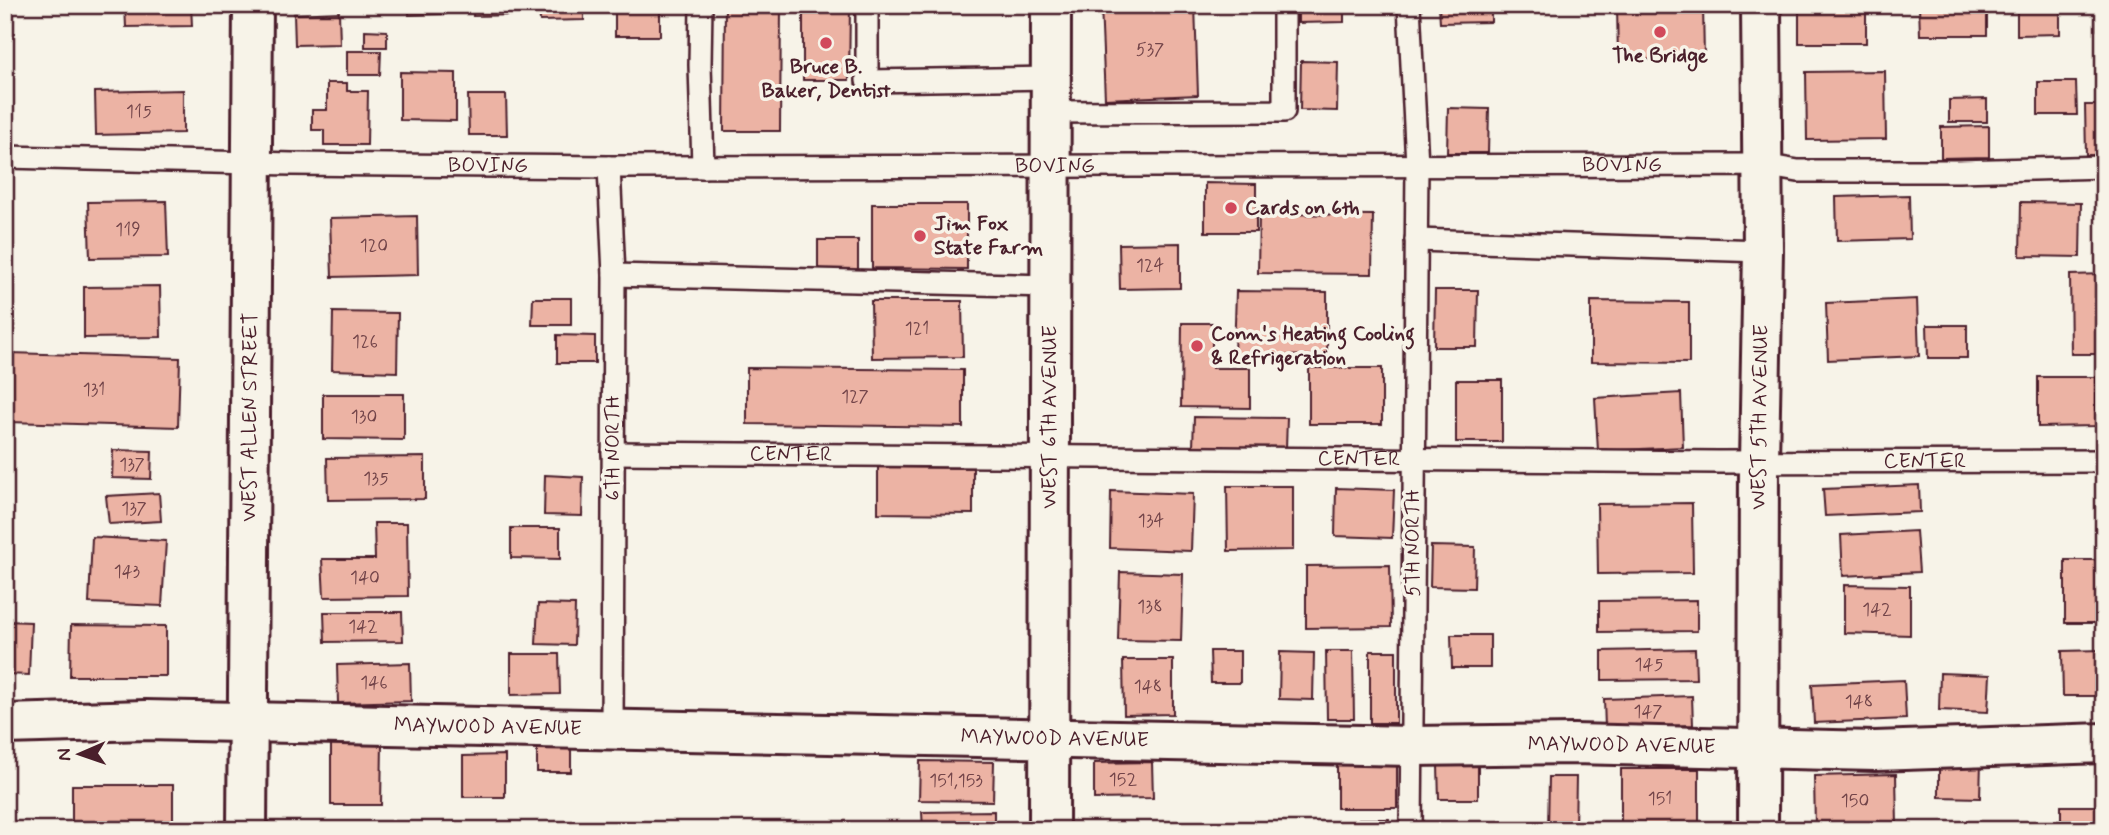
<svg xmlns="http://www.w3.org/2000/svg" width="2109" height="835" font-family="Mynerve,sans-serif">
  <rect width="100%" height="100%" fill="#f7f3e8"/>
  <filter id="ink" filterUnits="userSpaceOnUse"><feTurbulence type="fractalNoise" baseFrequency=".0143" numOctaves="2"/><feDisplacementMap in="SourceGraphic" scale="14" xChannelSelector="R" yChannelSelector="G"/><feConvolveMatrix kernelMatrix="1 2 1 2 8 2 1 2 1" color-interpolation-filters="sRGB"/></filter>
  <g filter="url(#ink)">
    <g fill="#ecb3a4" stroke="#4a1f2b" stroke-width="2">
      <path d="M 125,5 L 191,5 L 192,26 L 126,27 Z"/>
      <path d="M 409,5 L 446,5 L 446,14 L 409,15 Z"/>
      <path d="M 473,5 L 516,5 L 516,15 L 473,16 Z"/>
      <path d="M 539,5 L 584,5 L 584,20 L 540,21 Z"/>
      <rect x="615" y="5" width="45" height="31"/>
      <path d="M 725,5 L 781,5 L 780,131 L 724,131 Z"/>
      <path d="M 803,5 L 850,5 L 849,80 L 803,80 Z"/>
      <path d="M 1101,5 L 1195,5 L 1198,95 L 1105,99 Z"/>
      <path d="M 1213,5 L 1253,5 L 1253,9 L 1214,10 Z"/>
      <path d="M 1298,5 L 1344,5 L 1344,22 L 1298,23 Z"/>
      <path d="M 1439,5 L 1491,5 L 1491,22 L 1440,23 Z"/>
      <path d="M 1617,5 L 1703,5 L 1704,59 L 1618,60 Z"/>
      <rect x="1799" y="5" width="67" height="38"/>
      <path d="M 1919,5 L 1987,5 L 1987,35 L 1920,35 Z"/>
      <path d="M 2017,5 L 2060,5 L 2060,34 L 2017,35 Z"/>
      <rect x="2098" y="5" width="6" height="25"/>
      <path d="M 339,12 L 340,44 L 295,45 L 294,14 Z"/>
      <path d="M 365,30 L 387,31 L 387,47 L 365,47 Z"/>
      <path d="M 347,51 L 381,51 L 380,75 L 347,75 Z"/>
      <path d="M 1301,61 L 1338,62 L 1337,111 L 1300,110 Z"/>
      <path d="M 1885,71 L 1886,139 L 1807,140 L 1806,72 Z"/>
      <path d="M 400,72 L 456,73 L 456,121 L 400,120 Z"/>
      <path d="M 2038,82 L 2076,82 L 2077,115 L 2038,115 Z"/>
      <path d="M 327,83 L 347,83 L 347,91 L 368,91 L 367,145 L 324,145 L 324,130 L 312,130 L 312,110 L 327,110 Z"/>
      <path d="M 183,90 L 183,133 L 96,135 L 95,92 Z"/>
      <path d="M 468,95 L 506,95 L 507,135 L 469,135 Z"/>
      <path d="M 1987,99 L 1987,122 L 1949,122 L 1949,100 Z"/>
      <path d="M 2085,105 L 2104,105 L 2104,155 L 2086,155 Z"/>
      <path d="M 1448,108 L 1489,109 L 1488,153 L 1447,153 Z"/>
      <path d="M 1989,126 L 1989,157 L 1941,158 L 1941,127 Z"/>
      <path d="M 1205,183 L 1256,184 L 1256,232 L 1205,232 Z"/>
      <path d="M 1909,195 L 1910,239 L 1837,241 L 1836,197 Z"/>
      <path d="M 166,201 L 168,257 L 90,258 L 88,202 Z"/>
      <path d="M 2021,202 L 2081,203 L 2080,257 L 2020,256 Z"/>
      <path d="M 872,204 L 967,204 L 967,269 L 872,268 Z"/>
      <path d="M 1259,214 L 1373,215 L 1372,274 L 1258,273 Z"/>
      <path d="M 417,216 L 418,275 L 332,277 L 330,218 Z"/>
      <rect x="818" y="240" width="40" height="31"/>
      <path d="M 1180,243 L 1180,288 L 1120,289 L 1119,244 Z"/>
      <path d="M 2104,274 L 2104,354 L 2071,354 L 2070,275 Z"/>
      <path d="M 160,286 L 161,337 L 84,338 L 84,287 Z"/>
      <path d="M 1435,290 L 1478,290 L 1477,347 L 1434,347 Z"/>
      <path d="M 1236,291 L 1327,292 L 1327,356 L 1234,355 Z"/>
      <path d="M 533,298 L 571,298 L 571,325 L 532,325 Z"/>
      <path d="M 1917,299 L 1919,356 L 1828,360 L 1826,303 Z"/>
      <path d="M 871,301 L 962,301 L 963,357 L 872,358 Z"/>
      <path d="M 1591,301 L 1689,302 L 1689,363 L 1591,362 Z"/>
      <path d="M 333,312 L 398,313 L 397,372 L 332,370 Z"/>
      <path d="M 1182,323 L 1212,323 L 1212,368 L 1250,368 L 1250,408 L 1181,407 Z"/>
      <path d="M 1927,325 L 1967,325 L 1967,358 L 1928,358 Z"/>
      <path d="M 557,335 L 595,336 L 595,363 L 557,363 Z"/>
      <path d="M 10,353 L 180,358 L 178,427 L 9,422 Z"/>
      <path d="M 747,368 L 963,370 L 963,427 L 747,424 Z"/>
      <rect x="1309" y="368" width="73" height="56"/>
      <path d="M 2038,377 L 2096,377 L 2096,426 L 2038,427 Z"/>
      <rect x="1456" y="380" width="46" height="62"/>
      <path d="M 1681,393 L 1683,447 L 1598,451 L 1595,398 Z"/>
      <path d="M 323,394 L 404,394 L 404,440 L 323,439 Z"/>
      <path d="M 1194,417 L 1287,418 L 1286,448 L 1193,447 Z"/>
      <path d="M 113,450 L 152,451 L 151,479 L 112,478 Z"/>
      <path d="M 425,457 L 425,499 L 328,500 L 327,458 Z"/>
      <path d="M 878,467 L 973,468 L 973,514 L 878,513 Z"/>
      <path d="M 545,475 L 583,477 L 582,516 L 544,515 Z"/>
      <path d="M 1919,485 L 1920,512 L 1825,516 L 1823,489 Z"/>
      <path d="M 1227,486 L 1293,486 L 1293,550 L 1228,551 Z"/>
      <path d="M 1336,488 L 1394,490 L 1392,538 L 1335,536 Z"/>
      <path d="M 1111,491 L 1193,494 L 1191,551 L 1110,548 Z"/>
      <path d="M 159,493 L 161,521 L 109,524 L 106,496 Z"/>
      <path d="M 1692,503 L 1693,573 L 1598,574 L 1597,504 Z"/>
      <path d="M 374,523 L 407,523 L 408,596 L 324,597 L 322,559 L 375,559 Z"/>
      <path d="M 511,528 L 560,528 L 560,559 L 511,558 Z"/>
      <path d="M 1916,531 L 1919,572 L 1843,576 L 1841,535 Z"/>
      <path d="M 92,537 L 166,541 L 162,606 L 89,603 Z"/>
      <path d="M 1431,546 L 1475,547 L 1474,588 L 1430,587 Z"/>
      <rect x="2065" y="560" width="35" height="63"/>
      <path d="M 1390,565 L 1391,627 L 1306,628 L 1306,566 Z"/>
      <path d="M 1120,572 L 1183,574 L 1181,641 L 1118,640 Z"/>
      <path d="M 1844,585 L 1910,586 L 1910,635 L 1844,633 Z"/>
      <path d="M 1697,600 L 1697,631 L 1599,632 L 1599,601 Z"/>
      <path d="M 538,604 L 575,605 L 574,645 L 536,644 Z"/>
      <path d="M 324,612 L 402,612 L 403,641 L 325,642 Z"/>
      <path d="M 5,621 L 31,622 L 29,675 L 5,674 Z"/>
      <path d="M 71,625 L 166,626 L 166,676 L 70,676 Z"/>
      <path d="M 1451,635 L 1490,635 L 1490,668 L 1452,668 Z"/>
      <path d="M 1695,649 L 1696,679 L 1602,680 L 1602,651 Z"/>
      <path d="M 2102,650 L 2103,696 L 2063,696 L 2062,651 Z"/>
      <path d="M 1210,651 L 1240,651 L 1240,683 L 1211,683 Z"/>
      <path d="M 1326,651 L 1353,651 L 1354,719 L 1327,719 Z"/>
      <rect x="1370" y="651" width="26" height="72"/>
      <path d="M 1280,652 L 1314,653 L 1313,700 L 1279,699 Z"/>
      <path d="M 511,654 L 559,654 L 560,694 L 511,695 Z"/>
      <path d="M 1123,660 L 1173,660 L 1173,714 L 1124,715 Z"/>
      <path d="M 410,663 L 411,701 L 338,703 L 337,665 Z"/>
      <path d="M 1940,673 L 1990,675 L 1988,712 L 1939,710 Z"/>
      <path d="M 1904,680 L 1906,719 L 1814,723 L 1812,684 Z"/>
      <path d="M 1692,696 L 1693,725 L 1605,728 L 1604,699 Z"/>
      <path d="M 331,741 L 382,742 L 381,805 L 331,805 Z"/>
      <path d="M 537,748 L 571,749 L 571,772 L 537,772 Z"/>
      <path d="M 505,755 L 505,797 L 463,797 L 463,756 Z"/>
      <path d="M 1939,760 L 1981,761 L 1980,798 L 1939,797 Z"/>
      <path d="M 920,761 L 994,762 L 993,801 L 919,800 Z"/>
      <path d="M 1152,762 L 1153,798 L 1094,799 L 1094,763 Z"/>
      <path d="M 1337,764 L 1397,765 L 1397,808 L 1337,808 Z"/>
      <path d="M 1438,766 L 1478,766 L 1478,799 L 1439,799 Z"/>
      <rect x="1621" y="769" width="78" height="61"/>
      <path d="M 1896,774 L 1897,826 L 1815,827 L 1814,776 Z"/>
      <path d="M 1549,777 L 1576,777 L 1575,830 L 1548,830 Z"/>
      <rect x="72" y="785" width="101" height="45"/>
      <rect x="2061" y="806" width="42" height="24"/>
      <path d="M 994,811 L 994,830 L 923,830 L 922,812 Z"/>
      <path d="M 1359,819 L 1389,819 L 1388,830 L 1359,830 Z"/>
    </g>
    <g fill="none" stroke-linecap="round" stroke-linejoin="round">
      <defs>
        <g id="service">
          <path d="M 701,5 L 700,65 L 703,167"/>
          <path d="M 867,5 L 867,81 L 1051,78"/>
          <path d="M 1409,5 L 1417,165 L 1411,830"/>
          <path d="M 1051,112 L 1284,111 L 1284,5"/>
          <path id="s1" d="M 5,157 L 292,164 L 609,167 L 1763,165 L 1798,171 L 1958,171 L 2104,167"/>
          <path d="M 609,167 L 614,275 L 612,730"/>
          <path d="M 1416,240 L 1763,251"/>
          <path d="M 614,275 L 1051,286"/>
          <path id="s2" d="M 613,453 L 1718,462 L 2104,461"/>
        </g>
        <g id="minor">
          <path id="s3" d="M 5,724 L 146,720 L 1412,746 L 1573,744 L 1875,751 L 2104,743"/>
          <path id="s4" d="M 247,830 L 253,5"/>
          <path id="s5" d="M 1758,830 L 1759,461 L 1763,251 L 1761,5"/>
        </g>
        <g id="tertiary">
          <path id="s6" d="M 1049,830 L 1051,5"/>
        </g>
      </defs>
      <use href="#service" stroke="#4a1f2b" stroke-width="26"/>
      <use href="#minor" stroke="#4a1f2b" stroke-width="44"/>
      <use href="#tertiary" stroke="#4a1f2b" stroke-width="44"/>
      <use href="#service" stroke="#f7f3e8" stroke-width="21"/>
      <use href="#minor" stroke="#f7f3e8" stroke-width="38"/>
      <use href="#tertiary" stroke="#f7f3e8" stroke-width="38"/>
    </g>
  </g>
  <g fill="#d1495b" stroke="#f7f3e8" stroke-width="2.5">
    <circle cx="1660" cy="32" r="7"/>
    <circle cx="826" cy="43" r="7"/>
    <circle cx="1231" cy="208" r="7"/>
    <circle cx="920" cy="236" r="7"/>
    <circle cx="1197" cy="346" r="7"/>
  </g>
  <g text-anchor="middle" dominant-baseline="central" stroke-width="7" stroke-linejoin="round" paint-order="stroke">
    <g font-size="18" fill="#724449">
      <text x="1150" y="50">537</text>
      <text x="139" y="112">115</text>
      <text x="128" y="230">119</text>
      <text x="374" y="246">120</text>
      <text x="1150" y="266">124</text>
      <text x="917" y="329">121</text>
      <text x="365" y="342">126</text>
      <text x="94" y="390">131</text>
      <text x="855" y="397">127</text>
      <text x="364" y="417">130</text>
      <text x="132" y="465">137</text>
      <text x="376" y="479">135</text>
      <text x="134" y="509">137</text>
      <text x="1151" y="521">134</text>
      <text x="127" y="572">143</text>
      <text x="365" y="578">140</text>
      <text x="1150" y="607">138</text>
      <text x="1877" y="610">142</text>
      <text x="363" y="627">142</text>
      <text x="1649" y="665">145</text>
      <text x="374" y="683">146</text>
      <text x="1148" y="687">148</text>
      <text x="1859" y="702">148</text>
      <text x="1648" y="712">147</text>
      <text x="1123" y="780">152</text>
      <text x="956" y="781">151,153</text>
      <text x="1660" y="799">151</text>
      <text x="1855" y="801">150</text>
    </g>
    <g font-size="21" font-weight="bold" fill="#4a1f2b" stroke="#f7f3e8" text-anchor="start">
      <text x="1660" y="56" text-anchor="middle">The Bridge</text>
      <text x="826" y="67" text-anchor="middle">Bruce B.<tspan x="826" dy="24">Baker, Dentist</tspan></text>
      <text x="1245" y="208">Cards on 6th</text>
      <text x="934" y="224">Jim Fox<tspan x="934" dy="24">State Farm</tspan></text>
      <text x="1211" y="334">Conn's Heating Cooling<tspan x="1211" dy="24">&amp; Refrigeration</tspan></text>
    </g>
    <g font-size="21" fill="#4a1f2b" stroke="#f7f3e8">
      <text stroke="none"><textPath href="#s1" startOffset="1050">BOVING</textPath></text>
      <text stroke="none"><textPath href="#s1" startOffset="1617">BOVING</textPath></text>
      <text stroke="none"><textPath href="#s1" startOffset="483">BOVING</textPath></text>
      <text stroke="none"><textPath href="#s4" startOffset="413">WEST ALLEN STREET</textPath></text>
      <text stroke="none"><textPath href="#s6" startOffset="413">WEST 6TH AVENUE</textPath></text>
      <text stroke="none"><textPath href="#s5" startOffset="413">WEST 5TH AVENUE</textPath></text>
      <text transform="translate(613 448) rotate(-90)">6TH NORTH</text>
      <text stroke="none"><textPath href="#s2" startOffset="178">CENTER</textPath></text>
      <text stroke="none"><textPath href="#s2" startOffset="746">CENTER</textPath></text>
      <text stroke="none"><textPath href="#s2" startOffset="1312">CENTER</textPath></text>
      <text transform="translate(1413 543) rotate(-90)">5TH NORTH</text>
      <text stroke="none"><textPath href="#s3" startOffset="483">MAYWOOD AVENUE</textPath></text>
      <text stroke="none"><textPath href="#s3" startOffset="1050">MAYWOOD AVENUE</textPath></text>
      <text stroke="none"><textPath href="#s3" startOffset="1617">MAYWOOD AVENUE</textPath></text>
    </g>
  </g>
  <rect width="2109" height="835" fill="none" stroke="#f7f3e8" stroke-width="28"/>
  <rect x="14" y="14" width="2081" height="807" fill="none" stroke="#4a1f2b" stroke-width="2.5" filter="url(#ink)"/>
  <g transform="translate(80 754) rotate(268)" stroke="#f7f3e8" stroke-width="5" paint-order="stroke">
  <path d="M0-5L12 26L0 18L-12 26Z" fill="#4a1f2b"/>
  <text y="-10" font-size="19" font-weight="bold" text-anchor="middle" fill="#4a1f2b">N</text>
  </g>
</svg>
